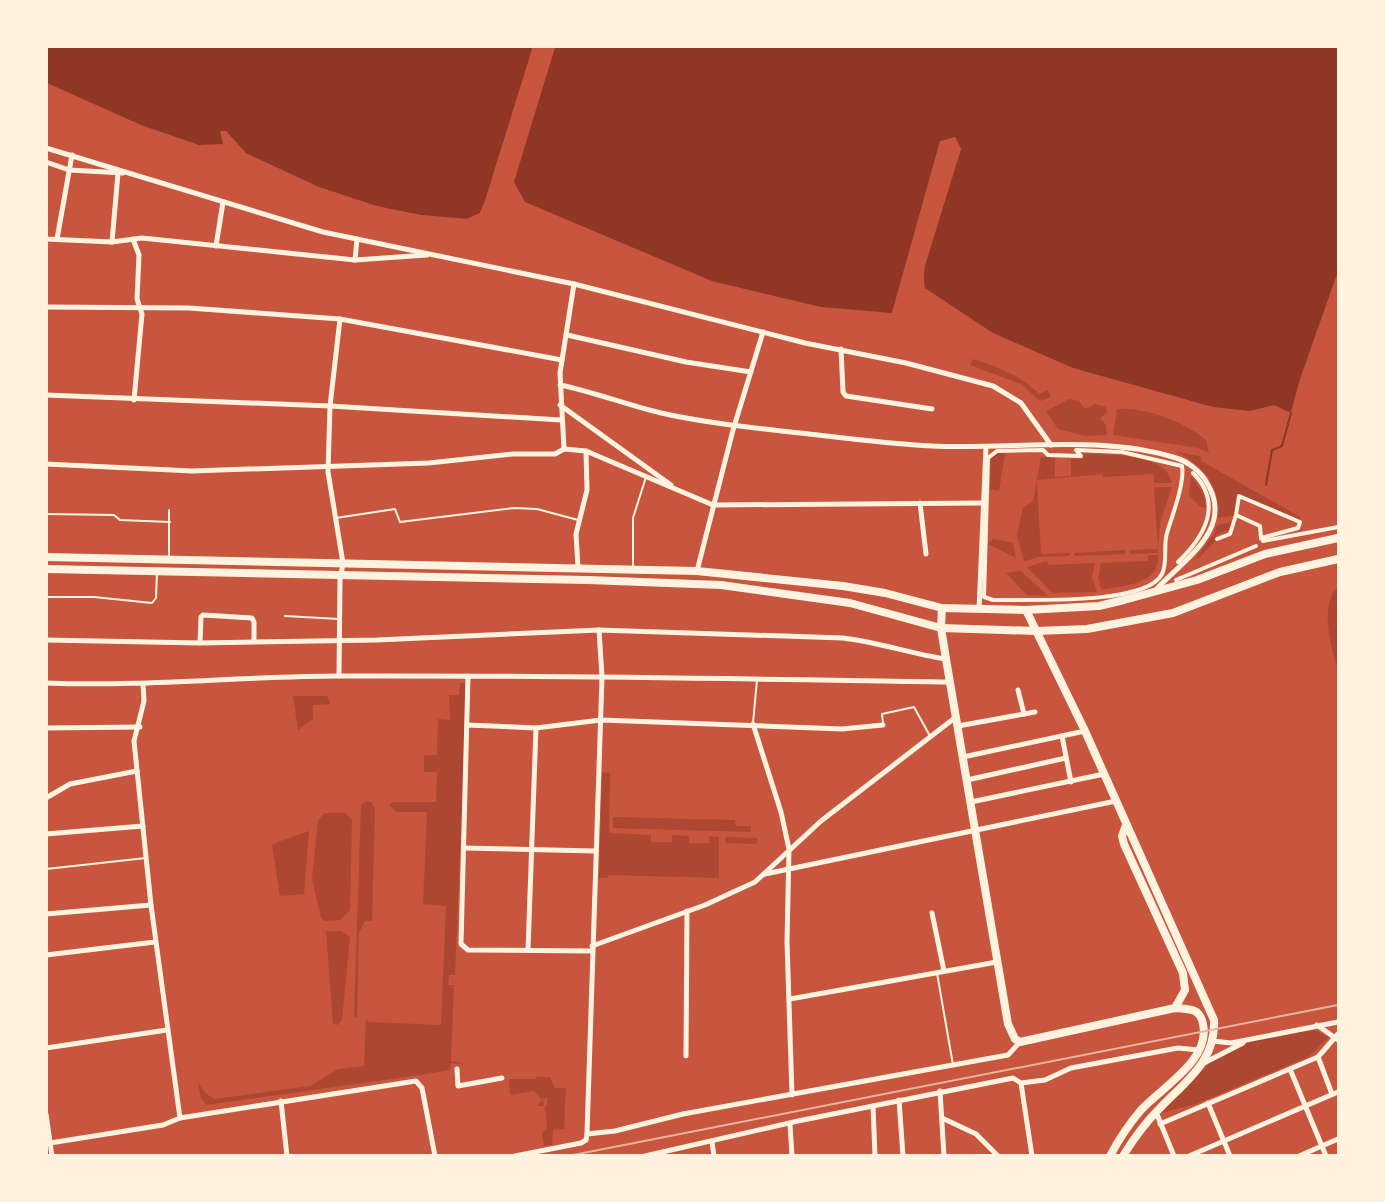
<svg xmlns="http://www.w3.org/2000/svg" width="1385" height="1202" font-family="Raleway,sans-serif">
  <rect width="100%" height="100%" fill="#c8553d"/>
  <g fill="#ae4732">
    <path d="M 973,359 C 997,367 1021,375 1039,394 L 1048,390 L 1051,397 L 1040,401 L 1021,384 L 970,365 Z"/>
    <path d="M 1069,399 L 1079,401 L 1085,409 L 1095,404 L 1106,407 L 1107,413 L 1100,418 L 1106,425 L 1107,435 L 1085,436 L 1058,429 L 1046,411 Z"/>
    <path d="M 1117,409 C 1146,407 1185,422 1206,440 L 1209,453 L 1198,448 L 1113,435 Z"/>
    <path d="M 1175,451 L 1202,457 L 1201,461 L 1297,515 L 1301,518 L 1300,522 L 1239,496 L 1236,515 L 1218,518 C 1221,484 1203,466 1175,451 Z"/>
    <path d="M 997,453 L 1005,453 L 999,491 L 990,489 L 991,459 Z"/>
    <path d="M 1084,454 C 1109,455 1166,452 1172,483 L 1154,483 L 1153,474 L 1103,477 L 1103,474 L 1037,480 L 1041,554 L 1070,553 L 1070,556 L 1037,557 L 1024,562 L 1017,535 L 1023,508 L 1033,501 L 1041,457 L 1055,458 L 1055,477 L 1071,476 L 1071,459 L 1082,459 Z"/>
    <path d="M 1191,476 L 1203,493 L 1206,508 L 1199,506 L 1189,495 Z"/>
    <path d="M 1154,487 L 1172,487 L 1160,523 L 1158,553 L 1130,554 L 1129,550 L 1158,549 Z"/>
    <path d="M 1232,522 L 1230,529 L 1215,536 L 1217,539 L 1200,557 L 1195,559 L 1214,534 L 1217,525 Z"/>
    <path d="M 993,539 L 1013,543 L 1016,558 L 988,544 Z"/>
    <path d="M 1125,550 L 1125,554 L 1074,556 L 1074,553 Z"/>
    <path d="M 1148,555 L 1158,555 C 1161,585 1123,585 1102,590 L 1098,579 L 1101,563 L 1148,561 Z"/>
    <path d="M 1047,561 L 1048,565 L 1095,563 L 1092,577 L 1097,592 L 1052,593 L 1027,567 Z"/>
    <path d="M 1021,571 L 1048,596 L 1027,595 L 1006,573 Z"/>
    <path d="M 1338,586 L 1338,670 C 1331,647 1319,607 1338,586 Z"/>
    <path d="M 460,683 L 465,683 L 467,687 L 455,975 L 449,975 L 448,985 L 454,985 L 451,1061 L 465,1064 L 451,1063 L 450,1070 L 427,1074 L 206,1105 L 201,1098 L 198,1083 L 206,1094 L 215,1099 L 310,1086 L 338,1069 L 364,1066 L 366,1018 L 369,1022 L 441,1025 L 446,906 L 423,904 L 427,812 L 396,812 L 390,805 L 393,802 L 436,802 L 437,772 L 424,772 L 424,755 L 437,755 L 438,719 L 450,720 L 449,695 L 459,695 Z"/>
    <path d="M 293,696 L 327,696 L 330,704 L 313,705 L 313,719 L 298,730 Z"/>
    <path d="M 602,772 L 610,773 L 609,833 L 651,835 L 651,842 L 672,842 L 672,835 L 689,836 L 689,843 L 709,843 L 709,836 L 719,837 L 719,878 L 608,875 L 608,878 L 599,878 Z"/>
    <path d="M 367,801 L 371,802 L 375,809 L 372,921 L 365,921 L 359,933 L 357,1017 L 354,1017 L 361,805 Z"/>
    <path d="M 325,813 L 345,813 L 352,819 L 350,910 L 341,920 L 325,921 L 321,918 L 312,879 L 318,820 Z"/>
    <path d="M 613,817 L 735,820 L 736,826 L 751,826 L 751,832 L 613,828 Z"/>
    <path d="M 309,831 L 304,894 L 280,896 L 272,844 Z"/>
    <path d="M 726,837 L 758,838 L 757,844 L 726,843 Z"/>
    <path d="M 326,931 L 341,931 L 350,937 L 342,1020 L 338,1025 L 333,1023 Z"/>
    <path d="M 1315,1030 L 1329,1037 L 1308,1057 L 1196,1104 L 1161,1113 C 1178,1096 1195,1075 1214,1060 C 1241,1038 1282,1035 1315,1030 Z"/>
    <path d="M 537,1077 L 550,1077 L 555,1088 L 566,1088 L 564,1129 L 553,1130 L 552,1145 L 544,1146 L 542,1133 L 547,1128 L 545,1106 L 547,1105 L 547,1098 L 543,1098 L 544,1106 L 537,1106 L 542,1100 L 534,1091 L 510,1095 L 509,1079 L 535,1079 Z"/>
  </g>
  <g fill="#8f3625">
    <path d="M 46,47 L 533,47 L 485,201 L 480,213 L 469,219 L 421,215 L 377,206 L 319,187 L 246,153 L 226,131 L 220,131 L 223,144 L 199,145 L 141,125 L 47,83 Z"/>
    <path d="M 555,47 L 1338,47 L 1338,271 L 1291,413 L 1274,405 L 1250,411 L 1213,407 L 1073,368 L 993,333 L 925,288 C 918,258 950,181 961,149 L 955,137 L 940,142 L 892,313 L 821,307 L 712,281 L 525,202 L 514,182 Z"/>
  </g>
  <g fill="#c8553d">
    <path d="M 533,46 L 536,47 L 488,203 L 481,215 L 470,222 L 462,221 L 480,213 L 485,201 Z"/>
    <path d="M 552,46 L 555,47 L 512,185 L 511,181 Z"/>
    <path d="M 955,137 L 961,149 L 920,282 L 925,250 L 957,149 L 953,141 L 943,144 L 895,313 L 892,313 L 940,141 Z"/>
    <path d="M 1338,271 L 1294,414 L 1290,416 L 1299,382 Z"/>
  </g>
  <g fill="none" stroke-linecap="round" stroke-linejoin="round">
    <path stroke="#8f3625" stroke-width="2" d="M 1266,485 L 1272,450 L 1282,446 L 1291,413"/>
    <g stroke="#fff3e0" stroke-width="2">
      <path d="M 169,510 L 169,556"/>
      <path d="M 46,514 L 114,515 L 120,520 L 170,522"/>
      <path d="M 336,518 L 395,509 L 400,522 L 514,508 L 537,509 L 578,520"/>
      <path d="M 633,568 L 633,518 L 646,477"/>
      <path d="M 46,597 L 94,597 L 152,603 L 156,598 L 157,572"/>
      <path d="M 285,616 L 339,619"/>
      <path d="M 753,723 L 757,680"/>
      <path d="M 883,723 L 882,714 L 914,707 L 930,736"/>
      <path d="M 46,869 L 146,858"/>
      <path d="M 937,973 L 953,1065"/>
    </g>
    <g stroke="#fff3e0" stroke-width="4">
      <path d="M 1043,450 L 1048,455 L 1081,456 L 1076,450 L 1122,452 L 1182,466 C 1185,483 1172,516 1167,533 C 1163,546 1168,562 1162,574 C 1146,606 1026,599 993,600 L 984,597 L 988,458 L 997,451 Z"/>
      <path d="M 1236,515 L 1239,496 L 1300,522 L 1298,528 L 1261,538"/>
      <path d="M 1261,538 L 1263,541 L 1338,527"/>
      <path d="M 1217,539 L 1230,534 L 1236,515 L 1260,526 L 1261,538"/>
      <path d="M 1178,562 C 1204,537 1224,504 1193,473"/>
      <path d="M 1176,580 L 1256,546"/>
    </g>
    <g stroke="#fff3e0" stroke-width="5">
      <path d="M 46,148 L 323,232 L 574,284 L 805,343 L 906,363 L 993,386 L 1021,403 L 1051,445"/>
      <path d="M 46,162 L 69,170 L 123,173"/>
      <path d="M 46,239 L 112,242 L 142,238 L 355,260 L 427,255"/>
      <path d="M 57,239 L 72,155"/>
      <path d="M 133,239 L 139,255 L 137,299 L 142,314 L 134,400"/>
      <path d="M 112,242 L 118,173"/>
      <path d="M 216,246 L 223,202"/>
      <path d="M 355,260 L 357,239"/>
      <path d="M 46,307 L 189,308 L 340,319 L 562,360"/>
      <path d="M 567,335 L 686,362 L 751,372"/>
      <path d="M 841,349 L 843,392 L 846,396 L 932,409"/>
      <path d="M 560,385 C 594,392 627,405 661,413 C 706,423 754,428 800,433 C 844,438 888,444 932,446 C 1011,450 1099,434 1176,458 C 1189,462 1201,472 1207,483 C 1236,530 1180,562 1155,591"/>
      <path d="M 46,395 L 330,406 L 561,420"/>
      <path d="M 560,405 L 671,485"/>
      <path d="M 564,449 L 560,373 L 574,284"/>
      <path d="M 46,464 L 192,471 L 429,463 L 513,454 L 555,454 L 564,449 L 586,451 L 713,505 L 983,503"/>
      <path d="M 920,503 L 926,554"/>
      <path d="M 578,567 L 576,534 L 587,490 L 586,451"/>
      <path d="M 697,571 L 733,430 L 763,332"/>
      <path d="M 979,610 L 986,447"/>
      <path d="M 46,640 L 200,643 L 377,640 L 599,630 L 843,638 C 878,642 911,654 946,659"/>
      <path d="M 200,643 L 201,617 L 203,615 L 252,618 L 254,622 L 254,640"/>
      <path d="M 339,676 L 340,580 L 343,563 L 328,472 L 330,406 L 340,319"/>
      <path d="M 468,676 L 461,944 L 468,950 L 592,951"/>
      <path d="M 46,683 C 145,687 243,676 341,676 C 544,675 747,679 950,682"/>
      <path d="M 143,684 L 144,701 L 134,741 L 151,905 L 180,1118"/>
      <path d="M 1018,690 L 1024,714"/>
      <path d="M 753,724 L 781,812 L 789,849 L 787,942 L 792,1095"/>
      <path d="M 467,725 L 536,728 L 601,720 L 842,729 L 883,725"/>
      <path d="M 958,726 L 1035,712"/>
      <path d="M 46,728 L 140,727"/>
      <path d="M 1062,736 L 1071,782"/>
      <path d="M 963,757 L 1085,731"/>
      <path d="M 967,780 L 1066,758"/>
      <path d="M 46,798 L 70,784 L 137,771"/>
      <path d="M 971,802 L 1104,774"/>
      <path d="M 46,834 L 143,826"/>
      <path d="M 464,848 L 595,851"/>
      <path d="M 765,874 L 1116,801"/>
      <path d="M 932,913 L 944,971"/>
      <path d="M 46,914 L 151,905"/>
      <path d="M 592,946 L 705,905 L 755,882 L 821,821 L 956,717"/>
      <path d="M 528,950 L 536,728"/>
      <path d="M 46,955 L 155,942"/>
      <path d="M 790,999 L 997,962"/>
      <path d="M 1317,1025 L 1338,1040"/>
      <path d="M 1213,1041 L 1231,1043 L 1338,1022"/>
      <path d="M 46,1048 L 167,1030"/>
      <path d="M 686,1056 L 687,911"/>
      <path d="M 1318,1057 L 1332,1094"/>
      <path d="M 1204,1063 L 1243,1043"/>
      <path d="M 457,1069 L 458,1086 L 502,1078"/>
      <path d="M 1290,1069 L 1326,1156"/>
      <path d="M 1021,1083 L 1032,1156"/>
      <path d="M 940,1091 L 944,1156"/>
      <path d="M 899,1100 L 903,1156"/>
      <path d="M 281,1101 L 287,1156"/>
      <path d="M 1208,1103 L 1230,1156"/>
      <path d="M 873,1106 L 875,1156"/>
      <path d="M 1156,1112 L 1174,1156"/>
      <path d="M 46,1114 L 52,1156"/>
      <path d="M 942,1118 L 976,1134 L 998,1156"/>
      <path d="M 790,1124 L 792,1156"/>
      <path d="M 1160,1124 L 1318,1057 L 1338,1034"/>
      <path d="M 587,1134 L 602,677 L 599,630"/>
      <path d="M 712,1142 L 714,1156"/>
      <path d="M 50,1143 L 163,1125 L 180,1118 L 416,1081 L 422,1088 L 435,1156"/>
      <path d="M 515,1156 L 581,1143 L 586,1140 L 587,1134 L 615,1131 L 683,1114 L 1008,1055 L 1020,1042"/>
      <path d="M 645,1156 L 798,1121 L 1013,1078 L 1021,1083 L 1045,1080 L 1071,1068 L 1178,1048 L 1199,1050"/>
      <path d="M 1189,1156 L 1338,1092"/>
      <path d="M 1299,1156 L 1338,1139"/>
    </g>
    <g stroke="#fff3e0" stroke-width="8">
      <path d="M 46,557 L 697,571 L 843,586 L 885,593 L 942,608 L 1026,610 L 1099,606 L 1124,600 L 1197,580 L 1265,554 L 1338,538"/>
      <path d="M 46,569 L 588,580 L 721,585 L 850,603 L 941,628 L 1036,631 L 1087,629 L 1173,613 L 1280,572 L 1338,559"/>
      <path d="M 942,608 L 941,628 L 946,659 L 1008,1024 L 1015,1039 L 1020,1042 L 1175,1008 C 1189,1009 1200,1008 1203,1024 C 1211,1060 1162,1087 1141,1110 C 1129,1124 1119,1139 1110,1156"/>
      <path d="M 1026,610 L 1085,731 L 1214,1020 C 1216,1061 1186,1081 1160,1108 C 1146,1122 1134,1138 1123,1156"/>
      <path d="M 1126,825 L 1122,836 L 1124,844 L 1183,973 L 1185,990 L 1175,1008"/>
    </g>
    <path stroke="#e9b49f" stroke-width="2" d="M 568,1156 L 1338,1005"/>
  </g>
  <rect width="1385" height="1202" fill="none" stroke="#fff3e0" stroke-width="96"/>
</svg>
